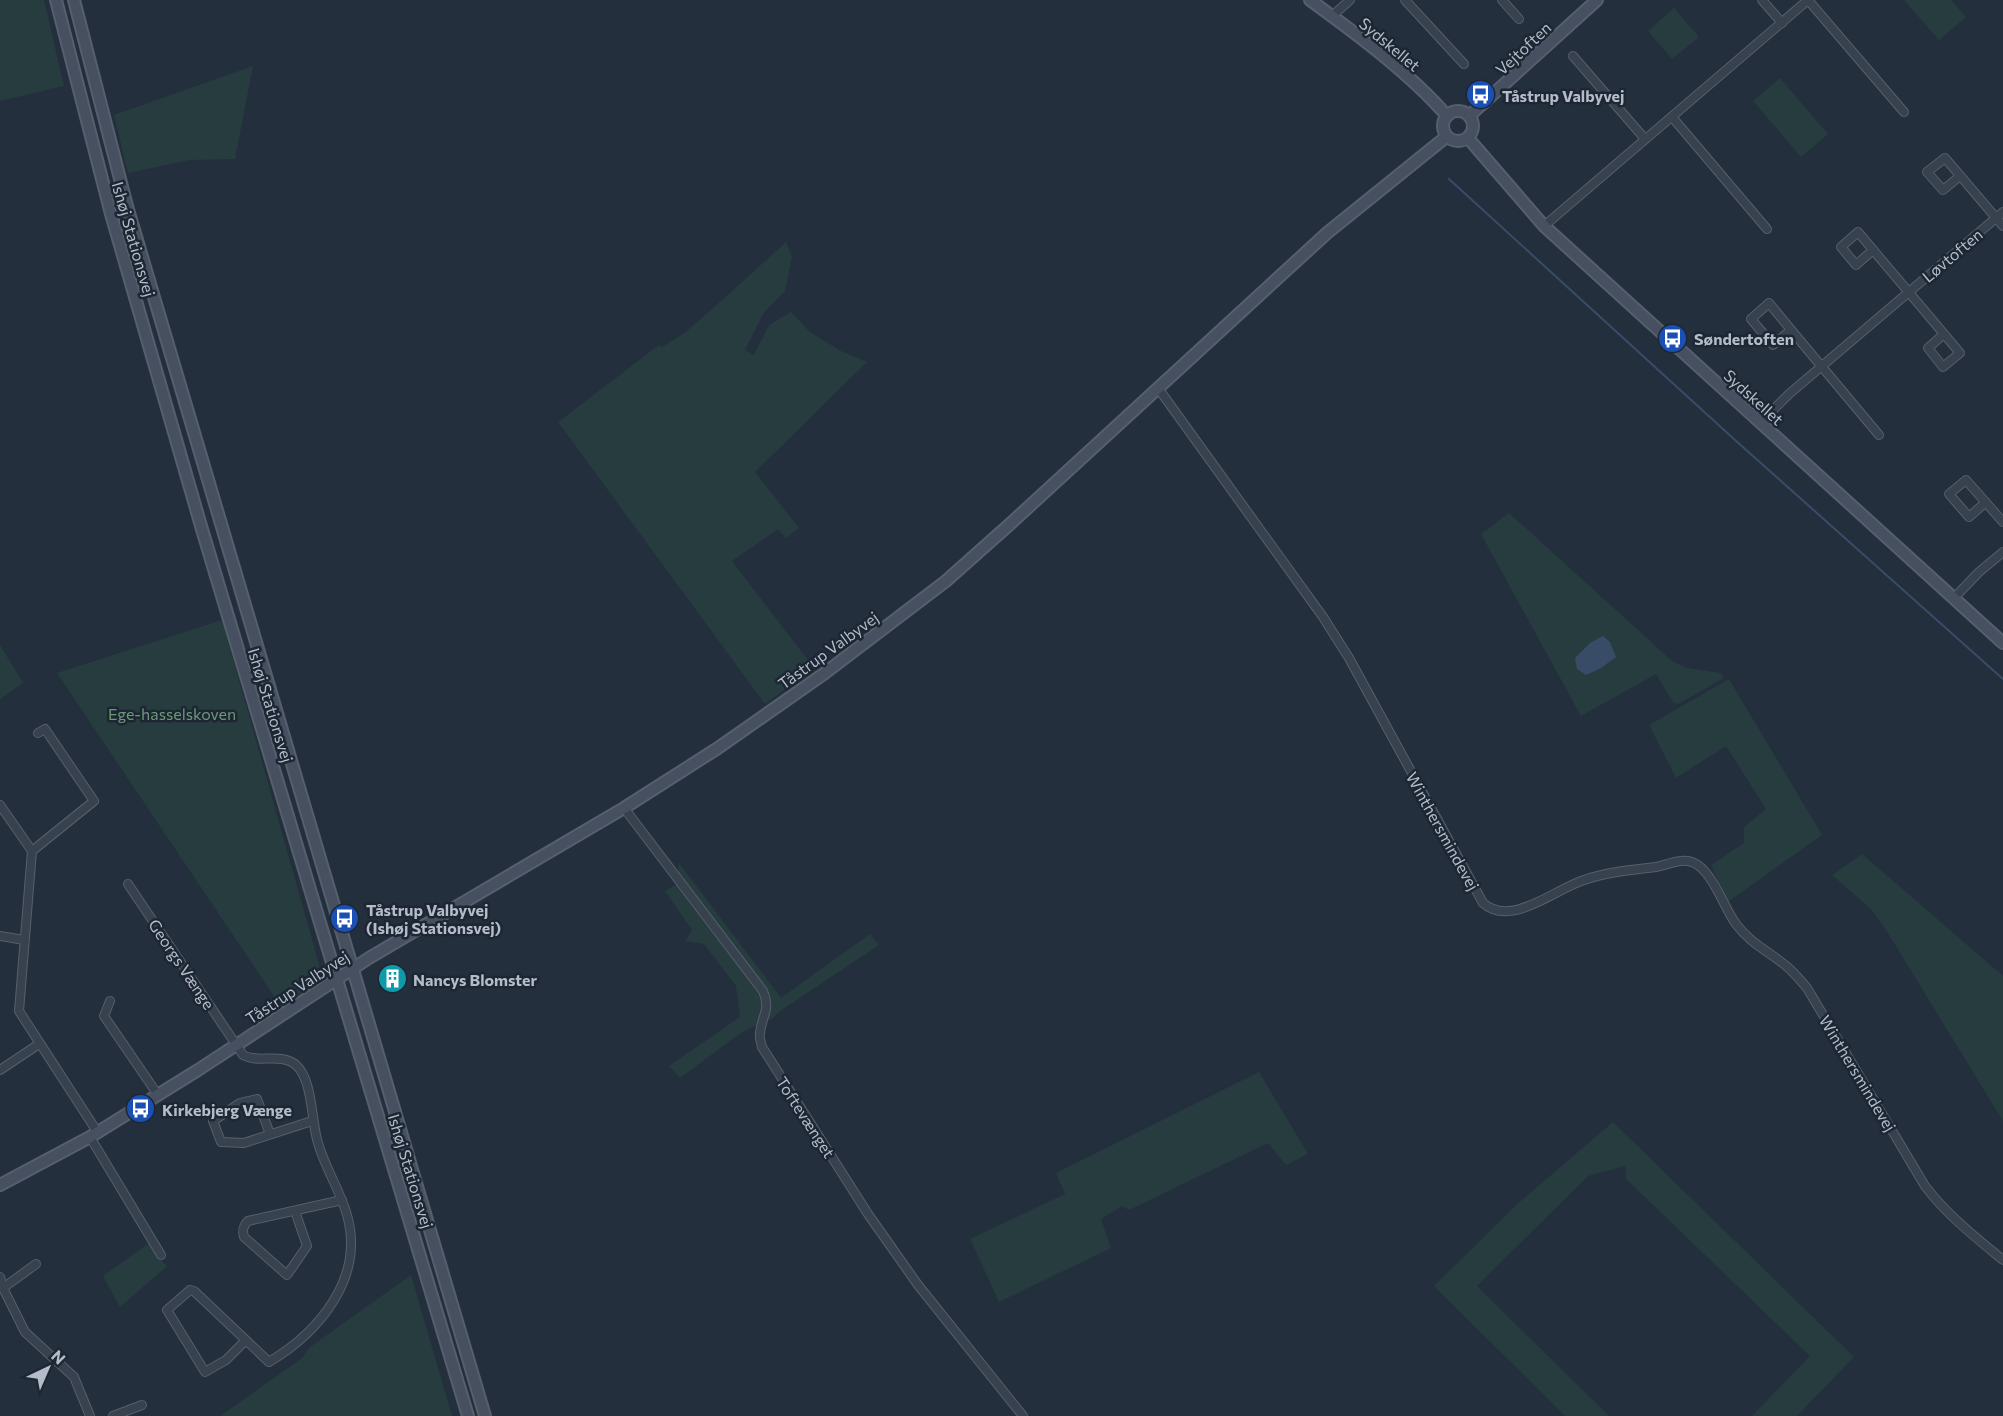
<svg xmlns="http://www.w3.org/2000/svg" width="2003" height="1416" font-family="Commissioner,sans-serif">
  <rect width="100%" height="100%" fill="#242f3e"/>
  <g fill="#263c3f">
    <path d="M 0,0 L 44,0 L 64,86 L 0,101 Z"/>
    <path d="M 1904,0 L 1951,0 L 1966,17 L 1939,40 Z"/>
    <path d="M 1674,8 L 1699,37 L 1672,59 L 1648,31 Z"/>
    <path d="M 253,66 L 235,159 L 190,160 L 128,173 L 114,115 Z"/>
    <path d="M 1780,78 L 1828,134 L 1801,157 L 1753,101 Z"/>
    <path d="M 786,242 L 792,257 L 785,291 L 763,314 L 745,350 L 754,355 L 769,325 L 791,312 L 810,332 L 841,351 L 867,362 L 755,472 L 799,528 L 786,538 L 778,529 L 732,561 L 814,668 L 765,704 L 558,422 L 659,345 L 662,347 L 683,334 L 710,311 Z"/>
    <path d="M 1509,513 L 1671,660 L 1686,668 L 1721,673 L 1724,678 L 1678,704 L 1673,702 L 1656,674 L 1581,716 L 1481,534 Z"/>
    <path d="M 222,620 L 319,964 C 319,983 296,997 282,1008 L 57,673 Z"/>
    <path d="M 0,645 L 23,683 L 0,699 Z"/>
    <path d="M 1729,679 L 1822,835 L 1728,902 L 1711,865 L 1744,843 L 1744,827 L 1766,809 L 1726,746 L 1676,778 L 1649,725 Z"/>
    <path d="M 1862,854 L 2003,976 L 2003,1121 L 1888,933 L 1871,909 L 1832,875 Z"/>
    <path d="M 679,863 L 781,998 L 870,934 L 879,945 L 780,1011 L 772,1019 L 742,1032 L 680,1078 L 669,1066 L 740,1017 L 736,986 L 704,944 L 685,941 L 692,930 L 665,891 L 677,884 Z"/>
    <path d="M 1259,1072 L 1308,1154 L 1286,1165 L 1268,1143 L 1129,1210 L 1122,1206 L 1101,1219 L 1111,1248 L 999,1302 L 970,1239 L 1065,1194 L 1056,1173 Z"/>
    <path d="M 1613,1122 L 1854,1357 L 1797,1416 L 1752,1416 L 1810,1356 L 1626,1179 L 1625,1166 L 1588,1176 L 1477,1286 L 1609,1416 L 1565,1416 L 1434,1286 L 1515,1206 Z"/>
    <path d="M 149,1243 L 157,1256 L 167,1266 L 120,1307 L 103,1276 Z"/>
    <path d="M 411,1275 L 452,1416 L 220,1416 L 301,1359 L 310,1347 Z"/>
  </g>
  <path fill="#394c67" d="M 1603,636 L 1610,642 L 1616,657 L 1601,668 L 1586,675 L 1577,669 L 1575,658 L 1590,643 Z"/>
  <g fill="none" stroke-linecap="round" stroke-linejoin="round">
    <path stroke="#394c67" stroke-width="2" d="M 1449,179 L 1735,440 L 2003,679"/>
    <defs>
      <g id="street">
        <path d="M 1405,0 L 1464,64"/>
        <path d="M 1502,0 L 1519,19"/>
        <path d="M 1762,0 L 1782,23"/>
        <path d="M 1808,0 L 1904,112"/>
        <path d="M 1332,16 L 1350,0"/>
        <path d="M 1573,56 L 1645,139"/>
        <path d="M 1672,117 L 1767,229"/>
        <path d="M 1960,176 L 1943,190 L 1927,172 L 1945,158 L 2003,226"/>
        <path d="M 1544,226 L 1808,0"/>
        <path d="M 1873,250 L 1856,265 L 1841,247 L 1858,232 L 1960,353 L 1943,367 L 1928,348 L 1944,334"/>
        <path d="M 1791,330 L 1773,345 L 1751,319 L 1769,303 L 1797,337 L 1879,435"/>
        <path d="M 1158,388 L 1323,617 L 1349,658 L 1483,903 C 1511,928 1555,889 1584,880 C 1607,872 1632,870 1656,867 C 1667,865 1680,858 1692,862 C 1712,869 1724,908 1736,924 C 1750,943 1768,951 1785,965 C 1794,972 1800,980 1807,988 L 1925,1186 C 1947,1215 1975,1237 2003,1260"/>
        <path d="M 1760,423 L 1789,394 L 2003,212"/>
        <path d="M 1986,502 L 1969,517 L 1949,494 L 1966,480 L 2003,522"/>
        <path d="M 1954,598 L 1979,572 L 2003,552"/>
        <path d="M 38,733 L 45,729 L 94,801 L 32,851 L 19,1011 L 98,1133"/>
        <path d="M 0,805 L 32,851"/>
        <path d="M 624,808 L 763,991 C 771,1011 762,1014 760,1033 C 759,1037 761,1043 762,1047 L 868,1214 L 918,1285 L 1023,1416"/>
        <path d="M 128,884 L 243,1055 C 259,1064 280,1052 296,1065 C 313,1080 311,1121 318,1143 C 325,1168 340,1190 347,1215 C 365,1278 319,1332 269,1362 L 194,1291 L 190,1290 L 167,1310 L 205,1372 L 226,1360 L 246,1340"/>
        <path d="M 0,936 L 24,940"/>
        <path d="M 110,1001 L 104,1016 L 158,1095"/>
        <path d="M 0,1070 L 39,1044"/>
        <path d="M 270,1134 L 257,1099 L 240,1103 L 213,1121 L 221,1142 L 244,1143 L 312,1121"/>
        <path d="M 90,1137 L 161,1255"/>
        <path d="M 295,1211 L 307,1246 L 287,1275 L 244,1237 C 242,1230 243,1226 248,1221 L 342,1200"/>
        <path d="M 0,1277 L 3,1288 L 25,1332 L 74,1377 L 90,1416"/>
        <path d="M 3,1288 L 36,1264"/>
        <path d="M 113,1416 L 142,1405"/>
      </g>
      <g id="secondary">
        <path d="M 56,0 L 111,214 L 201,526 L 468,1416"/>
        <path d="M 74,0 L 127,206 L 485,1416"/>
        <path d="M 1310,0 C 1354,32 1411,74 1447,116"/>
        <circle cx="1458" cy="126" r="15"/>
        <path d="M 1469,116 L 1597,0"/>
        <path d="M 1468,138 L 1544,226 L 2003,643"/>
        <path d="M 0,1185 L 90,1137 L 198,1070 L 369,958 L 624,808 L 718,748 L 825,673 L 946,581 L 1010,524 L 1327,233 L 1446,137"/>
      </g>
    </defs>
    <use href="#street" stroke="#565f6c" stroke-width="10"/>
    <use href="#secondary" stroke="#565f6c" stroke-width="14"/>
    <use href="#street" stroke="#38414e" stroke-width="8"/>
    <use href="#secondary" stroke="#465061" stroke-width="10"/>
  </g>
  <defs>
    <symbol id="bus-disc" viewBox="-11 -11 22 22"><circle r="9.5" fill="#1a4fb4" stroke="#1d2633"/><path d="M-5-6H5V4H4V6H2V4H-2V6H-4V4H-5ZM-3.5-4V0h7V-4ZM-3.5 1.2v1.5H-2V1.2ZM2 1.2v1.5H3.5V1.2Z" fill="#fff"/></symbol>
    <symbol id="building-disc" viewBox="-11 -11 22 22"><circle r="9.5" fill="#0f9aa8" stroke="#1d2633"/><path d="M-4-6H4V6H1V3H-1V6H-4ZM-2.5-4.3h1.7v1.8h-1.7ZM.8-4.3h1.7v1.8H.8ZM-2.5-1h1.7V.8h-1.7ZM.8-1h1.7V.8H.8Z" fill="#fff"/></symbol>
  </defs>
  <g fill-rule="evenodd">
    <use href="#bus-disc" x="1464" y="78" width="33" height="33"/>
    <use href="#bus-disc" x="1656" y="322" width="33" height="33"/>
    <use href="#bus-disc" x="328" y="902" width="33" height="33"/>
    <use href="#building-disc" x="376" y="962" width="33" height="33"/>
    <use href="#bus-disc" x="124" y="1092" width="33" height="33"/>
  </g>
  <g text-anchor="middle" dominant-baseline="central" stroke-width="5" stroke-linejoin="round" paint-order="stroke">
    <g font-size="16" fill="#b4bcc9" stroke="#1d2633">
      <text transform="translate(1390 44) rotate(40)">Sydskellet</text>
      <text transform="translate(1523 48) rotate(-43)">Vejtoften</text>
      <text transform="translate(134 239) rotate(74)">Ishøj Stationsvej</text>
      <text transform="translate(1952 255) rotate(-40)">Løvtoften</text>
      <text transform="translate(1754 397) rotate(42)">Sydskellet</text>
      <text transform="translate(828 650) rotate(-36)">Tåstrup Valbyvej</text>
      <text transform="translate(271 705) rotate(73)">Ishøj Stationsvej</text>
      <text transform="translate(1443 831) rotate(61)">Winthersmindevej</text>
      <text transform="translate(182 964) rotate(56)">Georgs Vænge</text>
      <text transform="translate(297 987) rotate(-33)">Tåstrup Valbyvej</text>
      <text transform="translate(1858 1073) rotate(59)">Winthersmindevej</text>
      <text transform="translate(806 1117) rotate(57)">Toftevænget</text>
      <text transform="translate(411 1171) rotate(73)">Ishøj Stationsvej</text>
    </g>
    <g font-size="16" font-weight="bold" fill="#b4bcc9" stroke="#1d2633" text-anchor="start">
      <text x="1502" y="95">Tåstrup Valbyvej</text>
      <text x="1694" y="338">Søndertoften</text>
      <text x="366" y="909">Tåstrup Valbyvej<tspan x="366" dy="18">(Ishøj Stationsvej)</tspan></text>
      <text x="413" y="979">Nancys Blomster</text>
      <text x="162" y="1109">Kirkebjerg Vænge</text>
    </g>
    <g font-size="16" fill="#6b9a76" stroke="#1d2633">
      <text x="172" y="713">Ege-hasselskoven</text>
    </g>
  </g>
  <g transform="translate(48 1368) rotate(44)" stroke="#1d2633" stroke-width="4.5" paint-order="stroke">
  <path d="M0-4.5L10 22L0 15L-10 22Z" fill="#b4bcc9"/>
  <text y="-9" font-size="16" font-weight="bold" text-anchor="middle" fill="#b4bcc9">N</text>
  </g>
</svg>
